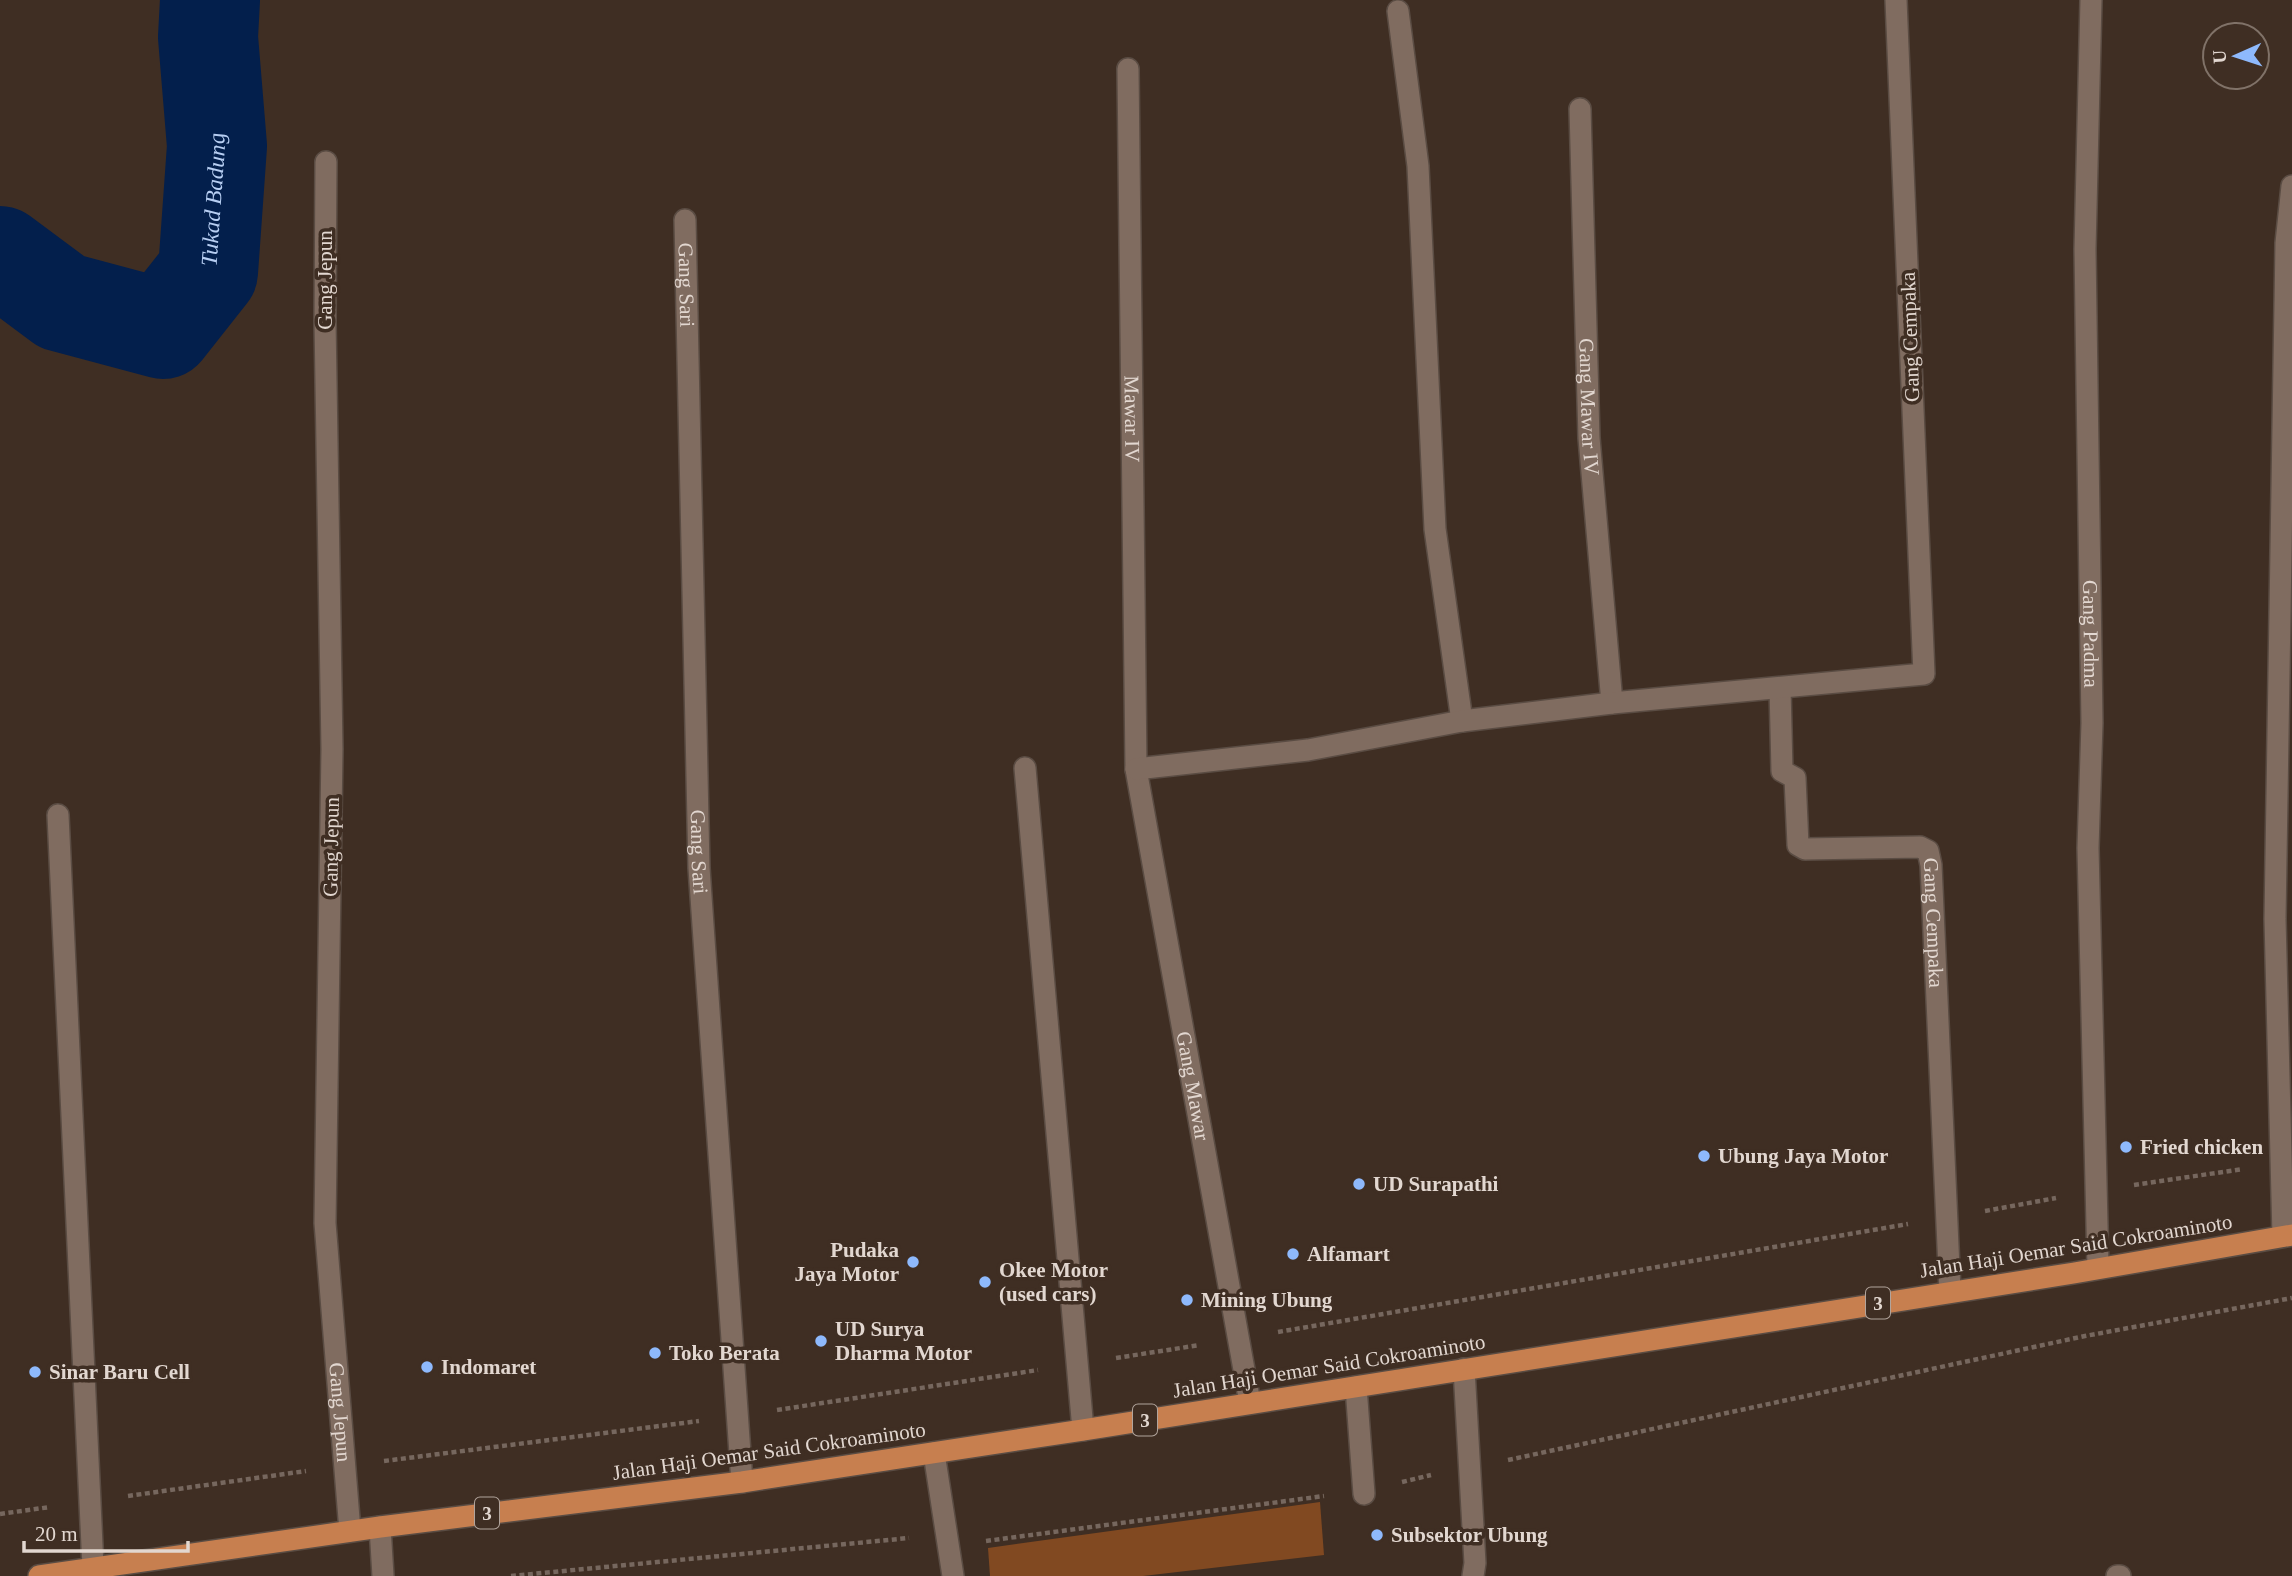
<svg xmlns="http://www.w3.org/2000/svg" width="2292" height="1576" font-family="Georgia,serif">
  <rect width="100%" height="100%" fill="#3f2e23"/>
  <path fill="#814921" d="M 1320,1502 L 1324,1555 L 1143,1576 L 990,1576 L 988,1548 Z"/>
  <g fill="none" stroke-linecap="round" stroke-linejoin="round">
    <path stroke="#031f4c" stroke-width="100" id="s1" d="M 0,256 L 62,302 L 163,329 L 208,272 L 217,146 L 208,37 L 210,0"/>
    <defs>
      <g id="lane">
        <path d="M 1464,1369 L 1475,1563 L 1473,1576"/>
        <path d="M 1356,1387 L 1364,1494"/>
        <path d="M 934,1453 L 953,1576"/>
        <path d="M 380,1527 L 383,1576"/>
        <path d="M 2117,1576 L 2120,1576"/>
      </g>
      <g id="street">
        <path id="s2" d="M 2091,0 L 2085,249 L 2092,723 L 2088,848 L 2098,1267"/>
        <path d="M 1398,11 L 1418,166 L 1435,529 L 1462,721"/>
        <path id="s3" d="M 1128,69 L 1136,769 L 1250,1403"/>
        <path id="s4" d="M 1580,109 L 1589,438 L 1612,703"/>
        <path id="s5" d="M 326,162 L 325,321 L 332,749 L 325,1223 L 350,1531"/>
        <path id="s6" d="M 685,220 L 699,868 L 742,1482"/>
        <path id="s7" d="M 1780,688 L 1782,771 L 1795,778 L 1798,845 L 1805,849 L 1920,847 L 1928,851 L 1931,865 L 1950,1291"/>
        <path d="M 1025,768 L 1083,1430"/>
        <path d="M 1136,769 L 1308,750 L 1462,721 L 1612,703 L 1924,674 L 1896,0"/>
        <path d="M 58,815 L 93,1567"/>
        <path d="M 2283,1236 L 2275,919 L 2286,243 L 2292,186"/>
      </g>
      <path id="highway" d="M 39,1576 L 380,1527 L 742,1482 L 1083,1430 L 2074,1273 L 2292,1235"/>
    </defs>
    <use href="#lane" stroke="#5a4c43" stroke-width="24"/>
    <use href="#street" stroke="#5a4c43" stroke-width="24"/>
    <use href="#highway" stroke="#5a4c43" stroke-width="24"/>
    <g stroke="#76675e" stroke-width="4.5" stroke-dasharray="5 3.5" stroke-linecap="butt">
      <path d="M 2134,1185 L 2243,1169"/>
      <path d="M 1985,1211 L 2056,1198"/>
      <path d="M 1278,1332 L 1908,1224"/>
      <path d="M 1116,1358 L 1200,1345"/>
      <path d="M 777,1410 L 1038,1370"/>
      <path d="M 1508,1460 L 2085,1336 L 2292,1298"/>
      <path d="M 384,1461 L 699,1421"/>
      <path d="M 1402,1482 L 1431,1475"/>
      <path d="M 128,1496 L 306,1471"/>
      <path d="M 0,1514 L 50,1507"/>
      <path d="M 986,1541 L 1324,1496"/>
      <path d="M 511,1576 L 909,1538"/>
    </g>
    <use href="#lane" stroke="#806c60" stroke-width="21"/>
    <use href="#street" stroke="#806c60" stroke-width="21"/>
    <use href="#highway" stroke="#c77f4f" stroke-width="21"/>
  </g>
  <g fill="#8eb9fc" stroke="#3f2e23" stroke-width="2.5">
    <circle cx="2126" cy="1147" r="7"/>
    <circle cx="1704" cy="1156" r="7"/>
    <circle cx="1359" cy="1184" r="7"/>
    <circle cx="1293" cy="1254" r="7"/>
    <circle cx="913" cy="1262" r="7"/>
    <circle cx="985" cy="1282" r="7"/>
    <circle cx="1187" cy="1300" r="7"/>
    <circle cx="821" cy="1341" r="7"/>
    <circle cx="655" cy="1353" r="7"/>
    <circle cx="427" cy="1367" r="7"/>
    <circle cx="35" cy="1372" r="7"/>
    <circle cx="1377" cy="1535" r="7"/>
  </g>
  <g text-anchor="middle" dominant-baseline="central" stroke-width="7" stroke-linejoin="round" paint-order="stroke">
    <g fill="#3f2e23" stroke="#b1a49c" stroke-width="2">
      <rect x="1866" y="1287.5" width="24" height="31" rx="5"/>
      <rect x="1133" y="1404.5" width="24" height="31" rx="5"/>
      <rect x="475" y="1497.5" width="24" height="31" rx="5"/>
    </g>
    <g font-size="19" font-weight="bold" fill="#e2d7d0">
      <text x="1878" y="1303">3</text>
      <text x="1145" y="1420">3</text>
      <text x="487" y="1513">3</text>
    </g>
    <g font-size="21" fill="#e2d7d0" stroke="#3f2e23">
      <text transform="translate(325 280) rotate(-90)">Gang Jepun</text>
      <text stroke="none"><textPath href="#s6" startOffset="65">Gang Sari</textPath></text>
      <text transform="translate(1910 337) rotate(-92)">Gang Cempaka</text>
      <text stroke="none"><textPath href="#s4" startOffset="298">Gang Mawar IV</textPath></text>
      <text stroke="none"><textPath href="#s3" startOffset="350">Mawar IV</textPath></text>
      <text stroke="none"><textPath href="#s2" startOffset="634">Gang Padma</textPath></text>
      <text transform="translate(331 847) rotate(-89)">Gang Jepun</text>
      <text stroke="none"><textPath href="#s6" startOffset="632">Gang Sari</textPath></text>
      <text stroke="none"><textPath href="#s7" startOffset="369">Gang Cempaka</textPath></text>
      <text stroke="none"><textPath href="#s3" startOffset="1022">Gang Mawar</textPath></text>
      <text transform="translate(2076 1246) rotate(-9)">Jalan Haji Oemar Said Cokroaminoto</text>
      <text transform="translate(1329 1366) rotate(-9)">Jalan Haji Oemar Said Cokroaminoto</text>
      <text stroke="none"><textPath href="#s5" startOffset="1251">Gang Jepun</textPath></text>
      <text transform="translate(769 1451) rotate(-8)">Jalan Haji Oemar Said Cokroaminoto</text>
    </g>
    <g font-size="21" font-weight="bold" fill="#e2d7d0" stroke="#3f2e23" text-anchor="start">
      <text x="2140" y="1147">Fried chicken</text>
      <text x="1718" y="1156">Ubung Jaya Motor</text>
      <text x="1373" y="1184">UD Surapathi</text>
      <text x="899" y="1250" text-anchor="end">Pudaka<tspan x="899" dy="24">Jaya Motor</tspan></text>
      <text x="1307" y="1254">Alfamart</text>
      <text x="999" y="1270">Okee Motor<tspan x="999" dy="24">(used cars)</tspan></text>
      <text x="1201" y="1300">Mining Ubung</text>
      <text x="835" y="1329">UD Surya<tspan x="835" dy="24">Dharma Motor</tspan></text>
      <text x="669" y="1353">Toko Berata</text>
      <text x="441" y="1367">Indomaret</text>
      <text x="49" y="1372">Sinar Baru Cell</text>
      <text x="1391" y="1535">Subsektor Ubung</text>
    </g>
    <g font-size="23" font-style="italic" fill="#b7cef2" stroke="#3f2e23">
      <text stroke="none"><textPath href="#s1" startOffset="327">Tukad Badung</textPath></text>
    </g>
  </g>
  <g transform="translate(2236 56) rotate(267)"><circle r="33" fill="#3f2e23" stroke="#807268" stroke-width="2"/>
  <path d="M0-5L12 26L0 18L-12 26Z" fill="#8eb9fc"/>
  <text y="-10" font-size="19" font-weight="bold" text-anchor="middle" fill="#e2d7d0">U</text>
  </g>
  <path d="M24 1541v10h164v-10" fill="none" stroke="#e2d7d0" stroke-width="3.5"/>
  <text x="35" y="1541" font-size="21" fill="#e2d7d0" stroke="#3f2e23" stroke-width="5" paint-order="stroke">20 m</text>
</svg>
